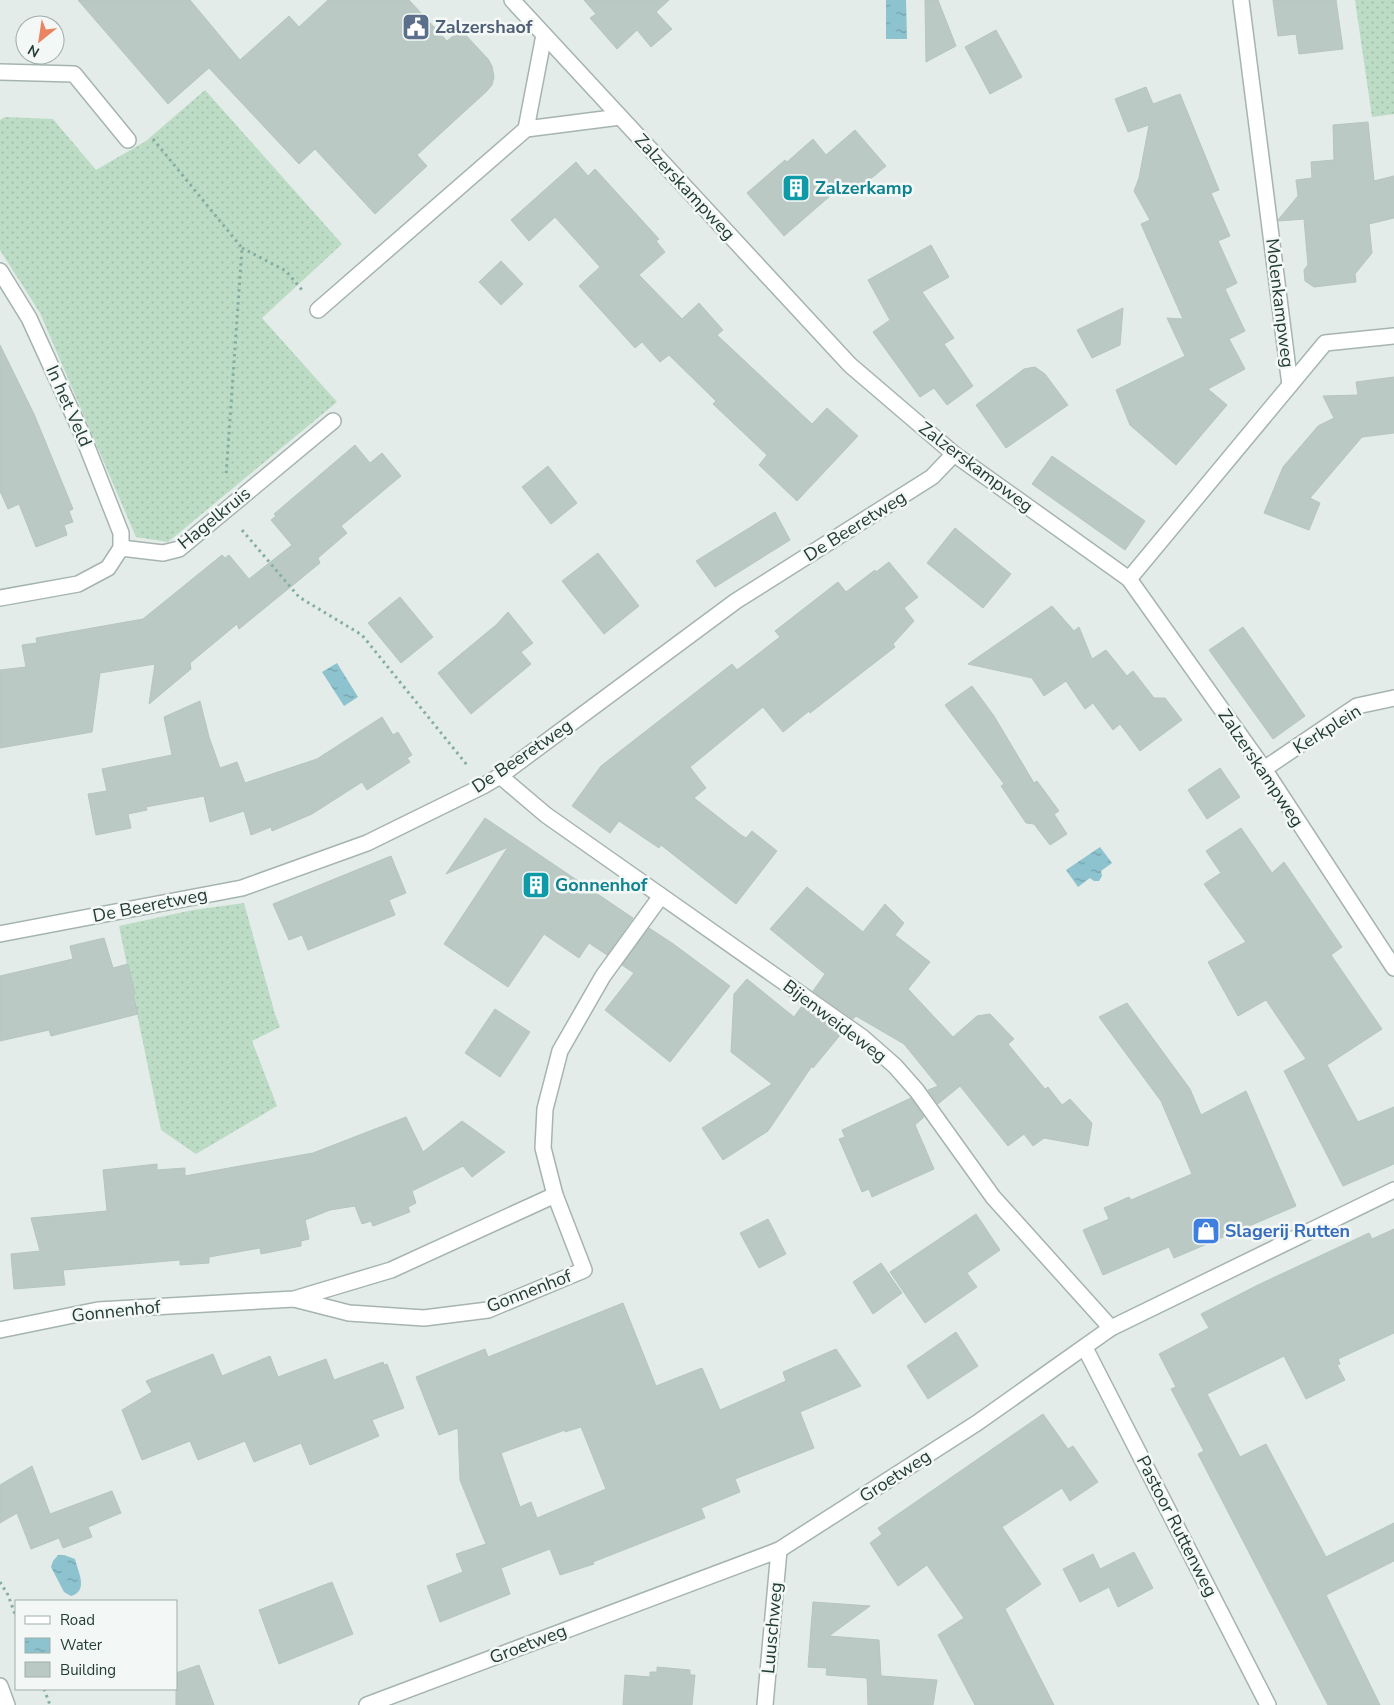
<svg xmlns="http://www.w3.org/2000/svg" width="1394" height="1705" font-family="'Nunito Sans',sans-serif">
  <defs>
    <pattern id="grass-dots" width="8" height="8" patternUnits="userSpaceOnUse" patternTransform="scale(1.25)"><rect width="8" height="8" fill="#bcdcc5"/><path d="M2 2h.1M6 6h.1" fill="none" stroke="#a1beaa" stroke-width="1.8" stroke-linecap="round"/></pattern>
    <pattern id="water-ripples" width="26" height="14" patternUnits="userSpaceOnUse" patternTransform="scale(1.25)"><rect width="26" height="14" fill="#8dc3ce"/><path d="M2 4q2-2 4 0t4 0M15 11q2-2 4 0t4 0" fill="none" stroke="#73a0a8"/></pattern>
  </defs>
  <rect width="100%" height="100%" fill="#e3ece8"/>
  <g fill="url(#grass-dots)">
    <path d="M 1355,0 L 1394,0 L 1394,114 L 1372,117 Z"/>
    <path d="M 205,90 L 342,244 L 262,318 L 337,402 L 168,542 L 136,537 L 40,313 L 0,250 L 0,120 L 5,117 L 53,119 L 96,170 L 146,141 Z"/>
    <path d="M 244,903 L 275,1014 L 280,1027 L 252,1041 L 277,1106 L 196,1154 L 161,1130 L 119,926 L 193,910 Z"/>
  </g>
  <g fill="url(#water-ripples)">
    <path d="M 886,0 L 906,0 L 907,39 L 886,39 Z"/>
    <path d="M 337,663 L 358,697 L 344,706 L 322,672 Z"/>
    <path d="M 1100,847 L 1112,863 L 1101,871 L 1102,876 L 1099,881 L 1094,881 L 1090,878 L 1078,887 L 1066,870 Z"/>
    <path d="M 58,1555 L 64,1555 L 75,1559 C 78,1572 89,1591 71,1596 L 64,1592 L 51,1567 L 53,1561 Z"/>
  </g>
  <g fill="#bbc9c4" stroke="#b5c5bf" fill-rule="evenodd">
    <path d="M 78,0 L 190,0 L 240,60 L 289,16 L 299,27 L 328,0 L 409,0 L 447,41 L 461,30 L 488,59 L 492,66 L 494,77 L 492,85 L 487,91 L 417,155 L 427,166 L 375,214 L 315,149 L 299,164 L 209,68 L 168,104 Z"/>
    <path d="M 584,0 L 669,0 L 656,12 L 672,29 L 651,47 L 637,30 L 617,49 L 590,18 L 596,14 Z"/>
    <path d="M 925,0 L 938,0 L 956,46 L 926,62 Z"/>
    <path d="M 1273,0 L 1336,0 L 1343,49 L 1299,54 L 1296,34 L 1278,36 Z"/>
    <path d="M 996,30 L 1022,77 L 990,94 L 965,47 Z"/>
    <path d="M 1146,87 L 1153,104 L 1180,94 L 1219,190 L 1211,193 L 1230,236 L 1218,241 L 1237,283 L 1225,289 L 1245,331 L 1229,339 L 1245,369 L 1208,389 L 1227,405 L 1176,465 L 1130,425 L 1116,390 L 1185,356 L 1167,318 L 1183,319 L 1141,224 L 1150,220 L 1134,191 L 1139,178 L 1149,125 L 1128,132 L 1115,99 Z"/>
    <path d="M 1368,122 L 1374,181 L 1394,176 L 1394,218 L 1369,224 L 1372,253 L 1355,274 L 1356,282 L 1314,287 L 1305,281 L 1304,270 L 1308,265 L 1304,219 L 1279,221 L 1278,220 L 1298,196 L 1296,180 L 1312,178 L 1311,162 L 1334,160 L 1333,125 Z"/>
    <path d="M 855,130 L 886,166 L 854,193 L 845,183 L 784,236 L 747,193 L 785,160 L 787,162 L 813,139 L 826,155 Z"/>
    <path d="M 576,162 L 588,176 L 595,169 L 659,239 L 656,241 L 665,252 L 639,275 L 682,319 L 699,303 L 723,330 L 717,335 L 812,424 L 827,408 L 858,436 L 797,501 L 759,465 L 767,455 L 713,404 L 716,401 L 669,355 L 660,362 L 642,342 L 635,348 L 579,286 L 600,267 L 555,217 L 529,241 L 511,220 Z"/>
    <path d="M 931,245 L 949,277 L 922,292 L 954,338 L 944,344 L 973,386 L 947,405 L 934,388 L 920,397 L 873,332 L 890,320 L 868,280 Z"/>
    <path d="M 501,261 L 523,284 L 501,305 L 479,282 Z"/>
    <path d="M 1123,308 L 1120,345 L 1092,358 L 1077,330 Z"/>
    <path d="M 0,345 L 34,414 L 73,509 L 69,511 L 73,522 L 64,525 L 67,535 L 36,547 L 19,504 L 8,509 L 0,491 Z"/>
    <path d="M 1035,367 L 1045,374 L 1068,405 L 1006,448 L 976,405 L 1024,369 Z"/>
    <path d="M 1394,377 L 1394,433 L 1362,437 L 1310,498 L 1320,503 L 1309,530 L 1264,513 L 1283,467 L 1318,426 L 1334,418 L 1323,396 L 1358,395 L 1356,382 Z"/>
    <path d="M 355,445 L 370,463 L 382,453 L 401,476 L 341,526 L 347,533 L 318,558 L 320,563 L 239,629 L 237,624 L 190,663 L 191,669 L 149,704 L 155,664 L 100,673 L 92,732 L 0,748 L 0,670 L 26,667 L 22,645 L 37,643 L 36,638 L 143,619 L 222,555 L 225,558 L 229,555 L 249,579 L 292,545 L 271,520 L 276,516 L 274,514 Z"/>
    <path d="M 1052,456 L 1145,521 L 1125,550 L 1032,484 Z"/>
    <path d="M 548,466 L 577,503 L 551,524 L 522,487 Z"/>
    <path d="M 775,512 L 790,540 L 715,587 L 696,561 Z"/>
    <path d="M 955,528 L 1011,574 L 983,608 L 927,563 Z"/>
    <path d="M 598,553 L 639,606 L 604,634 L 562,581 Z"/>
    <path d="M 889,562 L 918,597 L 904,608 L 914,621 L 893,644 L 895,647 L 810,713 L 809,711 L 783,732 L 763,707 L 690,767 L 706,788 L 694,798 L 741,835 L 746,838 L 752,831 L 777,851 L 736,904 L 661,845 L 659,848 L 619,821 L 610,833 L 572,806 L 601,766 L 732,664 L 737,670 L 780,637 L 775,631 L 838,582 L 846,592 L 875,570 L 876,572 Z"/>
    <path d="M 400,597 L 433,637 L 401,663 L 368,623 Z"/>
    <path d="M 1052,606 L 1074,631 L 1079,627 L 1092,659 L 1106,650 L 1127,676 L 1133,671 L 1154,698 L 1165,698 L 1182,720 L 1140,751 L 1120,724 L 1113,730 L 1093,703 L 1085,709 L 1066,681 L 1044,696 L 1032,678 L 968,664 Z"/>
    <path d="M 508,612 L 533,643 L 521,652 L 531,664 L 471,714 L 438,673 L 496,625 Z"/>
    <path d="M 1243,627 L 1305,716 L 1273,739 L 1209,650 Z"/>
    <path d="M 972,686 L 994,716 L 1034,783 L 1037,781 L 1059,811 L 1054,814 L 1067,834 L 1050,845 L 1034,824 L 1026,823 L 1001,786 L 1004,784 L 945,705 Z"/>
    <path d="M 200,701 L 209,737 L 220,768 L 237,762 L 245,783 L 317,759 L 382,717 L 393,735 L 398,732 L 412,755 L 407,758 L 410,762 L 367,790 L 362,782 L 312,814 L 272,831 L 271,827 L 251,835 L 244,811 L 210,822 L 204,796 L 146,807 L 147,810 L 128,814 L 131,828 L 96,835 L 88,794 L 107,791 L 102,769 L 172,755 L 164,717 Z"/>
    <path d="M 1220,768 L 1240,797 L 1207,819 L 1188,790 Z"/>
    <path d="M 485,818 L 633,918 L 607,955 L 589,943 L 579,958 L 544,934 L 508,987 L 444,944 L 508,847 L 446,874 Z"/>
    <path d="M 1241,828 L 1272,873 L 1284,862 L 1342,947 L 1331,955 L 1382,1029 L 1327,1065 L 1358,1122 L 1394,1107 L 1394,1164 L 1343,1186 L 1284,1071 L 1306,1059 L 1266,1000 L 1238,1016 L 1208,962 L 1246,942 L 1204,884 L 1221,873 L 1206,851 Z"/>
    <path d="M 391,856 L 406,893 L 389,900 L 395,915 L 308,950 L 302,935 L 289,940 L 273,904 Z"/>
    <path d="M 807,887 L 863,932 L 885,904 L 904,923 L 895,935 L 930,962 L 908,989 L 953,1037 L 977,1016 L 990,1014 L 1014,1039 L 1008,1044 L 1045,1089 L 1048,1087 L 1062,1105 L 1070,1099 L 1092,1123 L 1088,1146 L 1044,1138 L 1033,1146 L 1024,1134 L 1008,1146 L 960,1086 L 938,1104 L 928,1090 L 938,1086 L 904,1044 L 856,1016 L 853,1019 L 813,991 L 825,974 L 770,929 Z"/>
    <path d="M 649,928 L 672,943 L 730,986 L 670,1062 L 605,1010 L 634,973 L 622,965 Z"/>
    <path d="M 104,938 L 113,968 L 128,964 L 135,994 L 133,995 L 138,1014 L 51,1036 L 49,1030 L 0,1041 L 0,976 L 73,959 L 70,946 Z"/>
    <path d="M 747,979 L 794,1017 L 802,1006 L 841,1034 L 813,1068 L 812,1066 L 768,1131 L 723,1160 L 702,1128 L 772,1084 L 731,1052 L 734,994 Z"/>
    <path d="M 1127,1003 L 1190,1089 L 1201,1115 L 1246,1091 L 1296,1206 L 1174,1258 L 1169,1247 L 1103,1275 L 1083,1230 L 1109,1219 L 1104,1208 L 1129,1197 L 1131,1200 L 1192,1174 L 1161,1101 L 1099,1017 Z"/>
    <path d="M 495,1009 L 530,1032 L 500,1077 L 465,1053 Z"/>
    <path d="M 911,1098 L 924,1117 L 915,1125 L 934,1169 L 872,1197 L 869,1189 L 862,1192 L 839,1139 L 845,1137 L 842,1130 Z"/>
    <path d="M 406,1117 L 423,1152 L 462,1121 L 505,1152 L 472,1177 L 463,1166 L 412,1191 L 416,1203 L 408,1207 L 410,1212 L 373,1226 L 371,1221 L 362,1224 L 355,1206 L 330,1210 L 305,1220 L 309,1239 L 301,1241 L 301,1246 L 261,1254 L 260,1248 L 209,1257 L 209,1263 L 180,1265 L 180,1260 L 63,1270 L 65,1285 L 14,1289 L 11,1254 L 40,1251 L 31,1218 L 107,1211 L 103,1170 L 157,1164 L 157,1170 L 185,1168 L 185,1176 L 240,1166 L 313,1153 Z"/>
    <path d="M 976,1214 L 1000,1250 L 967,1273 L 977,1287 L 925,1323 L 890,1272 Z"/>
    <path d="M 768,1219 L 786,1254 L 759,1268 L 740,1233 Z"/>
    <path d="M 1394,1229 L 1394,1333 L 1338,1359 L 1340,1364 L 1337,1365 L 1345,1380 L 1306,1399 L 1284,1356 L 1207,1394 L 1240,1457 L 1266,1444 L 1326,1557 L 1394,1523 L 1394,1561 L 1326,1595 L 1380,1705 L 1328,1705 L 1198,1454 L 1204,1451 L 1171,1389 L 1176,1387 L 1159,1354 L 1209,1328 L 1201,1314 L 1260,1284 L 1369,1233 L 1372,1239 Z"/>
    <path d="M 881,1263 L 902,1293 L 873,1314 L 853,1282 Z"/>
    <path d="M 623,1303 L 656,1386 L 702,1368 L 720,1410 L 786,1381 L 783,1372 L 836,1349 L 861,1386 L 800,1412 L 814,1448 L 735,1479 L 740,1492 L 701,1508 L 705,1518 L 593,1562 L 594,1564 L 560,1575 L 550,1549 L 501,1568 L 510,1594 L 440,1622 L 427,1586 L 463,1572 L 456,1554 L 486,1544 L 460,1480 L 458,1428 L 439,1435 L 416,1377 L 485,1349 L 488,1357 ZM 581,1427 L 606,1489 L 537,1518 L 531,1502 L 520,1507 L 501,1453 L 565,1430 L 565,1432 Z"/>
    <path d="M 956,1332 L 978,1366 L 928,1399 L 907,1366 Z"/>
    <path d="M 213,1354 L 222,1376 L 270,1356 L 278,1377 L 326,1359 L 334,1380 L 383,1362 L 384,1365 L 387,1364 L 404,1408 L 372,1420 L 379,1436 L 310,1465 L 301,1443 L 254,1462 L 245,1441 L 198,1460 L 190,1441 L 142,1460 L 122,1410 L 152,1392 L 146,1381 Z"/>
    <path d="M 1043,1414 L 1068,1449 L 1073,1446 L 1098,1482 L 1070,1501 L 1062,1488 L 1002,1527 L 1041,1584 L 1005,1609 L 1054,1705 L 975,1705 L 938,1635 L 964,1618 L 927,1565 L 898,1586 L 870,1543 L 882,1534 L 878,1528 Z"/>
    <path d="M 32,1466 L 50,1514 L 112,1491 L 121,1513 L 88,1527 L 92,1537 L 63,1548 L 59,1538 L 31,1549 L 17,1513 L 0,1523 L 0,1485 Z"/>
    <path d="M 1134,1552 L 1153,1588 L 1118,1607 L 1109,1587 L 1080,1602 L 1063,1569 L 1093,1554 L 1100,1569 Z"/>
    <path d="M 332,1582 L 353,1634 L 279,1664 L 259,1610 Z"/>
    <path d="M 813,1602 L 870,1606 L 829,1636 L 879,1640 L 881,1676 L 937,1680 L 933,1705 L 868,1705 L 867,1678 L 826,1675 L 827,1668 L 808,1667 Z"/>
    <path d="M 199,1665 L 214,1705 L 176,1705 L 176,1673 Z"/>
    <path d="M 657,1667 L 690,1670 L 690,1675 L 695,1675 L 692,1705 L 623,1705 L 625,1675 L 650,1677 L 650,1672 L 657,1672 Z"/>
  </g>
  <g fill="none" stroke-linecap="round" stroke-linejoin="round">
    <defs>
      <g id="service">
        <path d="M 526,129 L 544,35"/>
        <path d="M 318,310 L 526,129 L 620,117"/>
      </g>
      <g id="minor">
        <path d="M 512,0 L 850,365 L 954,454 L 1129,579 L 1264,769 L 1394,968"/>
        <path d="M 1241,0 L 1290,385"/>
        <path d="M 0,72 L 74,74 L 128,140"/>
        <path d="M 0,271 L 29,318 L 82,434 L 121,533 L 121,548"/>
        <path d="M 1129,579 L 1325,343 L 1394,336"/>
        <path d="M 0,598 L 78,584 L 108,568 L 121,548 L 163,553 L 179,549 L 333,421"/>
        <path d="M 1264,769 L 1357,706 L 1394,698"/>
        <path d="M 500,776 L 546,815 L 862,1037 L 895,1066 L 917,1091 L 993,1197 L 1111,1328"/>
        <path d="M 0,934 L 242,888 L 367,843 L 483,786 L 500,776 L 736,601 L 932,477 L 954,454"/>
        <path d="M 555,1195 L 543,1148 L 545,1109 L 560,1051 L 603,976 L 661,896"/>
        <path d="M 0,1330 L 98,1310 L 294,1299 L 391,1270 L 555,1195 L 584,1270 L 488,1310 L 424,1318 L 349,1313 L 294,1299"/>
        <path d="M 1085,1348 L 1268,1705"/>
        <path d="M 367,1705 L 779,1550 L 977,1423 L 1111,1328 L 1394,1190"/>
        <path d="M 765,1705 L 779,1550"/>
      </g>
      <path id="tertiary" d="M 0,1686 L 7,1705"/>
    </defs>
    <use href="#service" stroke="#a6b4af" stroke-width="18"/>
    <use href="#minor" stroke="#a6b4af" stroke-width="18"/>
    <use href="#tertiary" stroke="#a6b4af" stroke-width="18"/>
    <g stroke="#84aea2" stroke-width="3" stroke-dasharray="2.5 4" stroke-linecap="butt">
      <path d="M 153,139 L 242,248 L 226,476"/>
      <path d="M 242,248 L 286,271 L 302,290"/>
      <path d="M 242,530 L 299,597 L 362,635 L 467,765"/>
      <path d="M 0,1582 L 8,1595 L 16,1617"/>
      <path d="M 44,1689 L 50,1705"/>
    </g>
    <use href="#service" stroke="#fff" stroke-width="15"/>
    <use href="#minor" stroke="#fff" stroke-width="15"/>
    <use href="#tertiary" stroke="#fff" stroke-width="15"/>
  </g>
  <defs>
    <symbol id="civic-square" viewBox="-11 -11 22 22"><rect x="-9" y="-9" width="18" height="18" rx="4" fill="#5c6f8a" stroke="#f3f8f6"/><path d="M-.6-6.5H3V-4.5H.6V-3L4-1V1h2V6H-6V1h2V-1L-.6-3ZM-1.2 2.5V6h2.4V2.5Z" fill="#fff"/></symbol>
    <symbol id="building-square" viewBox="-11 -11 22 22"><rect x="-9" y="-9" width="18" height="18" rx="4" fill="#0f9aa8" stroke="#f3f8f6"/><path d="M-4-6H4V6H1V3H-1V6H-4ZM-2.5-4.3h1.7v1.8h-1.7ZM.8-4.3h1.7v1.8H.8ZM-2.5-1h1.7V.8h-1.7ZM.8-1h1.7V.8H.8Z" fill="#fff"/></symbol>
    <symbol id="shop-square" viewBox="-11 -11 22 22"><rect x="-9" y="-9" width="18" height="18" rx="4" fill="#3f7fe0" stroke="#f3f8f6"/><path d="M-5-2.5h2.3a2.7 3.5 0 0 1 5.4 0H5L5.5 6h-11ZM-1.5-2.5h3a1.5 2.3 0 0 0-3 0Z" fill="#fff"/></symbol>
  </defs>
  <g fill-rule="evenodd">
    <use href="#civic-square" x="400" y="11" width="32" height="32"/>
    <use href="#building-square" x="780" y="172" width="32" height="32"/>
    <use href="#building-square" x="520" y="869" width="32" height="32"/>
    <use href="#shop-square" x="1190" y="1215" width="32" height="32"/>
  </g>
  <g text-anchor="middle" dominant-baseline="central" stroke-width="5" stroke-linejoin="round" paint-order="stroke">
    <g font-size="18" font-weight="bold" fill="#4e5e75" stroke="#f3f8f6" text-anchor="start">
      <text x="435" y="27">Zalzershaof</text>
    </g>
    <g font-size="18" fill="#233c36" stroke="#f3f8f6">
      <text transform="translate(685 187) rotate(47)">Zalzerskampweg</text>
      <text transform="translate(1280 303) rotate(83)">Molenkampweg</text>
      <text transform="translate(69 406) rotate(66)">In het Veld</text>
      <text transform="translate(976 467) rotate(37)">Zalzerskampweg</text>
      <text transform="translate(214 518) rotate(-39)">Hagelkruis</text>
      <text transform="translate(855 526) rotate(-32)">De Beeretweg</text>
      <text transform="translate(1327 729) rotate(-32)">Kerkplein</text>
      <text transform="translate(522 756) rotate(-34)">De Beeretweg</text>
      <text transform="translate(1261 768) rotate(56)">Zalzerskampweg</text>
      <text transform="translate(150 905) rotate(-11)">De Beeretweg</text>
      <text transform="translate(835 1021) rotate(37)">Bijenweideweg</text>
      <text transform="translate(529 1291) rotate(-21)">Gonnenhof</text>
      <text transform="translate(116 1311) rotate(-6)">Gonnenhof</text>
      <text transform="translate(895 1476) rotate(-33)">Groetweg</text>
      <text transform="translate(1177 1526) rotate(63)">Pastoor Ruttenweg</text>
      <text transform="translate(772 1628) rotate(-85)">Luuschweg</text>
      <text transform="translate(528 1644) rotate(-21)">Groetweg</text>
    </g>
    <g font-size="18" font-weight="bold" fill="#0d838f" stroke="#f3f8f6" text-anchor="start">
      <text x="815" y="188">Zalzerkamp</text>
      <text x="555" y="885">Gonnenhof</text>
    </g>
    <g font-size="18" font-weight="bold" fill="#366cbe" stroke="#f3f8f6" text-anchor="start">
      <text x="1225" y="1231">Slagerij Rutten</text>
    </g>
  </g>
  <rect x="15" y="1600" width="162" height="90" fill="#f3f8f6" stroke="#a0ada9"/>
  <rect x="25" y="1616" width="25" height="8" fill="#ffffff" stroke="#a0ada9"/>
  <text x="60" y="1625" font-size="15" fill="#233c36">Road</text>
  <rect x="25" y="1638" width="25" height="15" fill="url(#water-ripples)" stroke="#a0ada9"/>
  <text x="60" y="1650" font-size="15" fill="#233c36">Water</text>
  <rect x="25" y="1662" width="25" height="15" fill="#bbc9c4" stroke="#a0ada9"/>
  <text x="60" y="1675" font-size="15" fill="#233c36">Building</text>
  <g transform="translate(40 40) rotate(210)"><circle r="24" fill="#f3f8f6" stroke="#a0ada9"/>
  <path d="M0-4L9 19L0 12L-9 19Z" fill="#eb8561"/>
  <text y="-8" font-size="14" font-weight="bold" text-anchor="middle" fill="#233c36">N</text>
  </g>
</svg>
